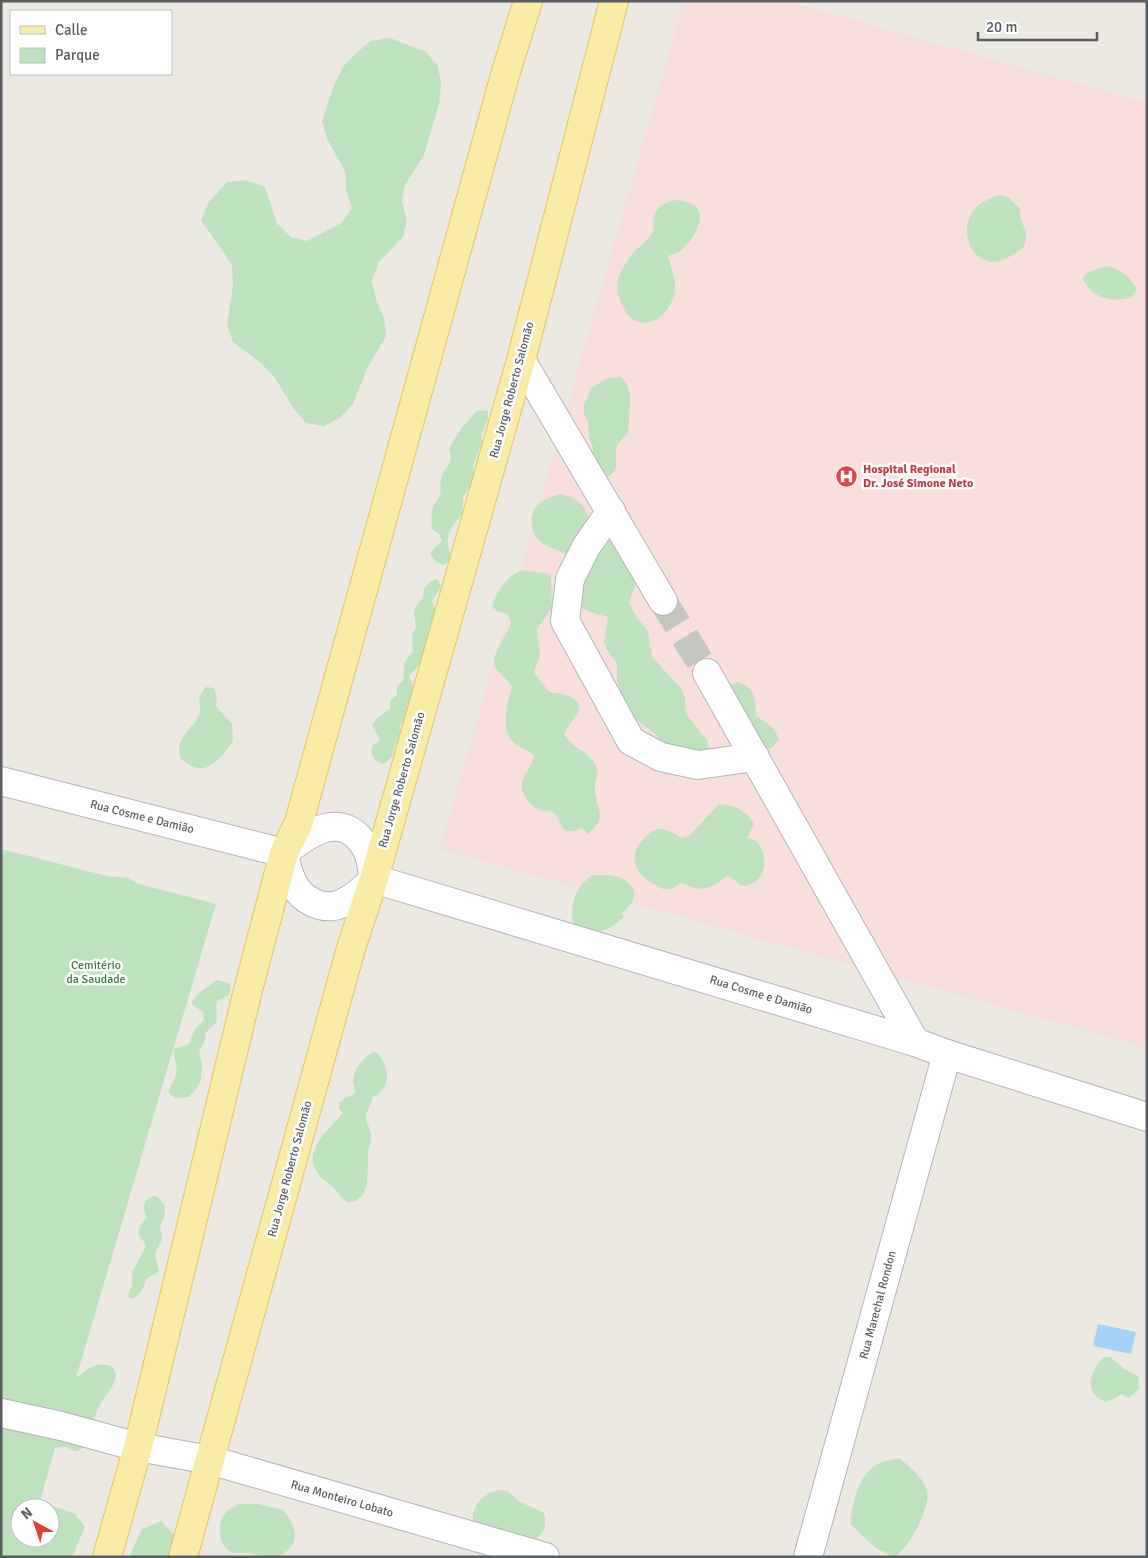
<svg xmlns="http://www.w3.org/2000/svg" width="1148" height="1558" font-family="Signika,sans-serif">
  <rect width="100%" height="100%" fill="#ebe9e1"/>
  <path fill="#f9dfdc" d="M 684,1 L 786,1 L 1147,103 L 1147,1048 L 440,849 Z"/>
  <g fill="#bee2be">
    <path d="M 390,38 L 426,52 L 438,66 L 441,84 L 439,104 L 424,155 L 405,185 L 402,202 L 407,220 L 403,237 L 379,262 L 372,281 L 376,300 L 384,318 L 386,336 L 367,369 L 353,404 L 340,418 L 324,426 L 306,423 L 294,409 L 275,378 L 262,364 L 233,342 L 227,324 L 233,286 L 232,265 L 201,220 L 209,202 L 227,182 L 246,180 L 265,187 L 277,223 L 291,237 L 307,241 L 341,223 L 352,208 L 346,191 L 345,171 L 327,139 L 322,121 L 334,85 L 343,67 L 356,53 L 371,41 Z"/>
    <path d="M 999,195 L 1008,197 L 1020,209 C 1018,222 1031,232 1024,246 C 1022,250 1016,253 1012,255 C 977,281 949,227 981,203 C 986,200 993,198 999,195 Z"/>
    <path d="M 673,200 C 681,201 690,201 696,207 C 708,220 690,243 679,252 C 676,254 672,255 668,256 C 670,265 674,274 675,282 C 678,315 638,342 622,305 C 618,297 616,288 618,279 C 621,269 629,256 636,250 C 643,243 649,239 654,230 C 651,215 658,204 673,200 Z"/>
    <path d="M 1111,266 L 1126,275 L 1137,288 C 1135,291 1135,293 1133,295 C 1123,304 1100,299 1091,291 C 1087,287 1085,283 1083,278 L 1086,273 L 1102,267 Z"/>
    <path d="M 621,377 C 633,389 630,401 629,417 C 629,421 629,428 628,432 C 626,437 620,440 618,444 C 611,458 626,472 601,479 L 593,465 L 593,447 L 589,439 L 588,422 L 584,414 L 584,405 L 591,388 L 606,379 Z"/>
    <path d="M 478,410 L 488,411 L 488,419 L 482,433 L 482,443 L 473,465 L 475,474 L 474,482 L 463,497 L 462,515 C 455,521 446,534 448,544 C 449,552 451,551 450,561 L 443,565 L 435,561 L 430,554 L 435,547 L 442,542 L 439,534 L 432,529 C 431,517 431,505 440,496 C 441,491 440,485 441,479 C 444,465 455,467 449,448 L 463,426 Z"/>
    <path d="M 559,494 C 576,496 584,504 590,520 L 575,550 L 566,555 C 559,550 549,548 542,543 C 531,534 527,515 538,504 C 544,499 552,497 559,494 Z"/>
    <path d="M 607,540 L 616,542 L 638,577 L 629,603 L 637,618 L 648,631 L 652,657 L 680,687 L 685,697 L 686,714 L 707,740 L 709,749 L 700,774 L 694,779 L 678,771 L 663,751 L 657,735 L 635,719 L 625,705 L 617,680 L 617,663 L 607,650 L 604,642 L 608,617 L 590,612 L 583,608 L 578,601 L 578,575 L 600,543 Z"/>
    <path d="M 521,570 L 551,574 L 552,608 L 537,629 L 540,655 L 534,672 L 549,692 C 562,694 571,694 579,704 L 578,712 L 564,734 C 571,747 587,751 595,763 C 601,772 594,780 595,789 C 596,811 609,816 588,834 L 582,828 C 555,840 564,815 550,811 C 549,810 543,811 542,811 C 534,809 523,797 522,789 C 520,775 532,769 534,756 C 528,750 521,748 514,743 C 499,732 508,701 512,686 C 507,680 500,674 496,668 C 488,655 509,635 511,621 L 507,614 L 498,612 L 492,606 C 498,590 505,578 521,570 Z"/>
    <path d="M 437,579 L 441,586 L 432,601 C 437,610 437,616 430,624 L 433,631 L 421,663 L 409,676 C 415,688 416,696 406,706 L 411,713 L 407,721 L 400,725 L 401,733 L 400,742 L 395,744 C 394,754 392,759 383,764 L 375,760 L 371,752 L 373,745 L 380,740 L 372,725 L 377,718 L 390,709 L 390,700 L 397,695 L 397,686 L 403,681 C 405,667 401,662 413,652 L 412,635 L 416,628 L 414,612 L 417,604 L 423,598 L 424,589 L 430,582 Z"/>
    <path d="M 738,682 C 756,688 755,700 756,716 C 767,723 774,727 779,739 L 773,747 L 766,751 L 723,691 L 730,685 Z"/>
    <path d="M 206,687 L 214,688 L 217,697 L 216,706 L 232,724 L 233,741 C 223,755 208,778 188,764 C 182,761 178,756 179,749 C 180,734 197,725 200,712 C 202,700 194,701 206,687 Z"/>
    <path d="M 719,804 C 735,805 746,810 754,824 L 747,838 C 749,839 752,839 754,840 C 770,850 769,887 741,886 L 735,880 L 727,876 C 706,891 705,892 680,883 C 677,885 674,888 671,889 C 663,891 656,886 650,882 C 631,868 629,854 645,837 C 659,823 667,829 682,838 L 689,836 Z"/>
    <path d="M 1,849 L 107,876 L 128,878 L 139,884 L 216,904 L 76,1378 C 87,1369 98,1360 113,1367 L 116,1375 L 113,1385 L 98,1408 L 84,1446 C 75,1456 73,1448 64,1447 C 61,1446 58,1448 55,1448 L 38,1508 L 20,1508 L 20,1538 L 50,1538 L 50,1508 L 45,1508 L 50,1505 L 75,1514 L 85,1527 L 72,1557 L 1,1557 Z"/>
    <path d="M 593,875 C 598,875 603,875 609,875 C 622,876 642,887 632,902 C 630,906 625,910 621,914 L 624,916 C 613,929 604,930 588,935 L 574,928 C 568,908 575,886 593,875 Z"/>
    <path d="M 217,980 L 229,983 L 231,986 L 229,995 L 217,1001 C 215,1009 218,1015 216,1023 L 206,1032 L 205,1040 L 199,1052 L 202,1065 L 201,1079 L 198,1086 L 189,1097 L 176,1098 L 169,1094 C 168,1085 175,1082 176,1074 C 178,1066 173,1057 174,1049 L 189,1044 L 195,1029 L 204,1020 L 203,1012 L 193,1005 L 192,1001 L 200,992 Z"/>
    <path d="M 374,1052 L 378,1053 C 390,1070 392,1088 372,1098 C 372,1105 366,1110 366,1117 C 366,1123 371,1129 371,1135 C 371,1142 368,1148 368,1155 C 367,1172 372,1203 347,1202 C 340,1198 337,1190 331,1185 C 327,1182 322,1179 319,1175 C 300,1153 329,1129 343,1113 L 339,1108 L 339,1103 L 345,1098 L 354,1094 C 356,1089 354,1087 353,1082 C 353,1070 363,1057 374,1052 Z"/>
    <path d="M 153,1196 L 157,1196 L 165,1206 L 165,1215 L 160,1226 L 162,1239 L 155,1254 L 159,1271 C 155,1276 153,1274 149,1277 C 141,1282 148,1292 131,1299 L 128,1296 L 132,1285 L 132,1272 L 146,1246 C 145,1241 141,1240 139,1236 C 136,1228 144,1222 147,1217 L 144,1209 L 145,1201 Z"/>
    <path d="M 1105,1357 L 1110,1357 L 1123,1368 L 1138,1376 L 1139,1389 L 1129,1398 L 1121,1394 L 1114,1399 L 1106,1402 C 1092,1396 1087,1387 1093,1373 C 1096,1367 1099,1361 1105,1357 Z"/>
    <path d="M 899,1458 C 909,1466 923,1477 927,1490 C 931,1507 909,1549 894,1557 L 876,1548 L 850,1524 C 853,1502 858,1473 880,1463 C 885,1460 893,1460 899,1458 Z"/>
    <path d="M 499,1490 L 507,1491 L 520,1502 L 543,1512 C 555,1541 518,1548 498,1557 L 489,1556 L 482,1551 C 479,1541 474,1530 473,1520 C 472,1504 485,1493 499,1490 Z"/>
    <path d="M 240,1504 L 258,1504 L 283,1510 C 293,1522 302,1538 287,1551 C 284,1553 281,1556 277,1557 C 268,1558 259,1555 250,1553 C 242,1552 234,1555 228,1550 C 221,1545 220,1536 220,1529 C 220,1514 228,1509 240,1504 Z"/>
    <path d="M 161,1521 L 178,1539 L 179,1557 L 132,1557 L 131,1553 L 142,1529 Z"/>
  </g>
  <path fill="#a3d3f9" d="M 1098,1324 L 1136,1332 L 1131,1354 L 1093,1346 Z"/>
  <g fill="none" stroke-linecap="round" stroke-linejoin="round">
    <path stroke="#c6c6c1" stroke-width="28" stroke-dasharray="28 14" stroke-linecap="butt" d="M 663,601 L 707,673"/>
    <defs>
      <g id="minor">
        <path d="M 521,360 L 663,601"/>
        <path d="M 611,511 L 586,547 L 570,579 L 565,621 L 631,741 L 661,757 L 698,765 L 755,757"/>
        <path d="M 707,673 L 915,1042"/>
        <path d="M 1,781 L 284,853"/>
        <path d="M 284,853 C 308,833 342,809 365,846 C 371,855 372,869 374,879"/>
        <path d="M 284,853 C 286,863 288,874 293,883 C 302,901 324,912 343,903 C 354,898 365,888 374,879"/>
        <path d="M 374,879 L 915,1042 L 947,1054 L 1147,1117"/>
        <path d="M 1,1413 L 61,1426 L 138,1447 L 210,1460 L 545,1557"/>
        <path d="M 808,1557 L 947,1054"/>
      </g>
      <g id="major">
        <path d="M 107,1557 L 138,1447 L 247,994 L 284,853 L 299,822 L 505,75 L 528,1"/>
        <path d="M 183,1557 L 351,948 L 374,879 L 521,360 L 614,1"/>
      </g>
    </defs>
    <use href="#minor" stroke="#b1b3b8" stroke-width="30"/>
    <use href="#major" stroke="#e7c15d" stroke-width="30"/>
    <use href="#minor" stroke="#fff" stroke-width="28"/>
    <use href="#major" stroke="#f9eca7" stroke-width="28"/>
  </g>
  <defs>
    <symbol id="hospital-disc" viewBox="-11 -11 22 22"><circle r="9.5" fill="#e0444e" stroke="#fff"/><path d="M-5-5h3v3.5h4V-5h3V5h-3V1.5h-4V5h-3Z" fill="#fff"/></symbol>
  </defs>
  <g fill-rule="evenodd">
    <use href="#hospital-disc" x="834" y="464" width="25" height="25"/>
  </g>
  <g text-anchor="middle" dominant-baseline="central" stroke-width="5" stroke-linejoin="round" paint-order="stroke">
    <g font-size="12" fill="#595c61" stroke="#fff">
      <text transform="translate(512 390) rotate(-75)">Rua Jorge Roberto Salomão</text>
      <text transform="translate(402 780) rotate(-74)">Rua Jorge Roberto Salomão</text>
      <text transform="translate(142 817) rotate(14)">Rua Cosme e Damião</text>
      <text transform="translate(761 995) rotate(17)">Rua Cosme e Damião</text>
      <text transform="translate(290 1169) rotate(-75)">Rua Jorge Roberto Salomão</text>
      <text transform="translate(878 1305) rotate(-75)">Rua Marechal Rondon</text>
      <text transform="translate(342 1499) rotate(16)">Rua Monteiro Lobato</text>
    </g>
    <g font-size="12" font-weight="bold" fill="#be3a42" stroke="#fff" text-anchor="start">
      <text x="863" y="469">Hospital Regional<tspan x="863" dy="14">Dr. José Simone Neto</tspan></text>
    </g>
    <g font-size="12" fill="#39803d" stroke="#fff">
      <text x="96" y="965">Cemitério<tspan x="96" dy="14">da Saudade</tspan></text>
    </g>
  </g>
  <rect width="1148" height="1558" fill="none" stroke="#595c61" stroke-width="5"/>
  <rect x="10" y="10" width="162" height="65" fill="#ffffff" stroke="#bdbec0"/>
  <rect x="20" y="26" width="25" height="8" fill="#f9eca7" stroke="#bdbec0"/>
  <text x="55" y="35" font-size="15" fill="#595c61">Calle</text>
  <rect x="20" y="48" width="25" height="15" fill="#bee2be" stroke="#bdbec0"/>
  <text x="55" y="60" font-size="15" fill="#595c61">Parque</text>
  <g transform="translate(35 1523) rotate(320)"><circle r="24" fill="#ffffff" stroke="#bdbec0"/>
  <path d="M0-4L9 19L0 12L-9 19Z" fill="#dd4235"/>
  <text y="-8" font-size="14" font-weight="bold" text-anchor="middle" fill="#595c61">N</text>
  </g>
  <path d="M978 32v8h119v-8" fill="none" stroke="#595c61" stroke-width="2.5"/>
  <text x="986" y="32" font-size="15" fill="#595c61" stroke="#ffffff" stroke-width="4" paint-order="stroke">20 m</text>
</svg>
